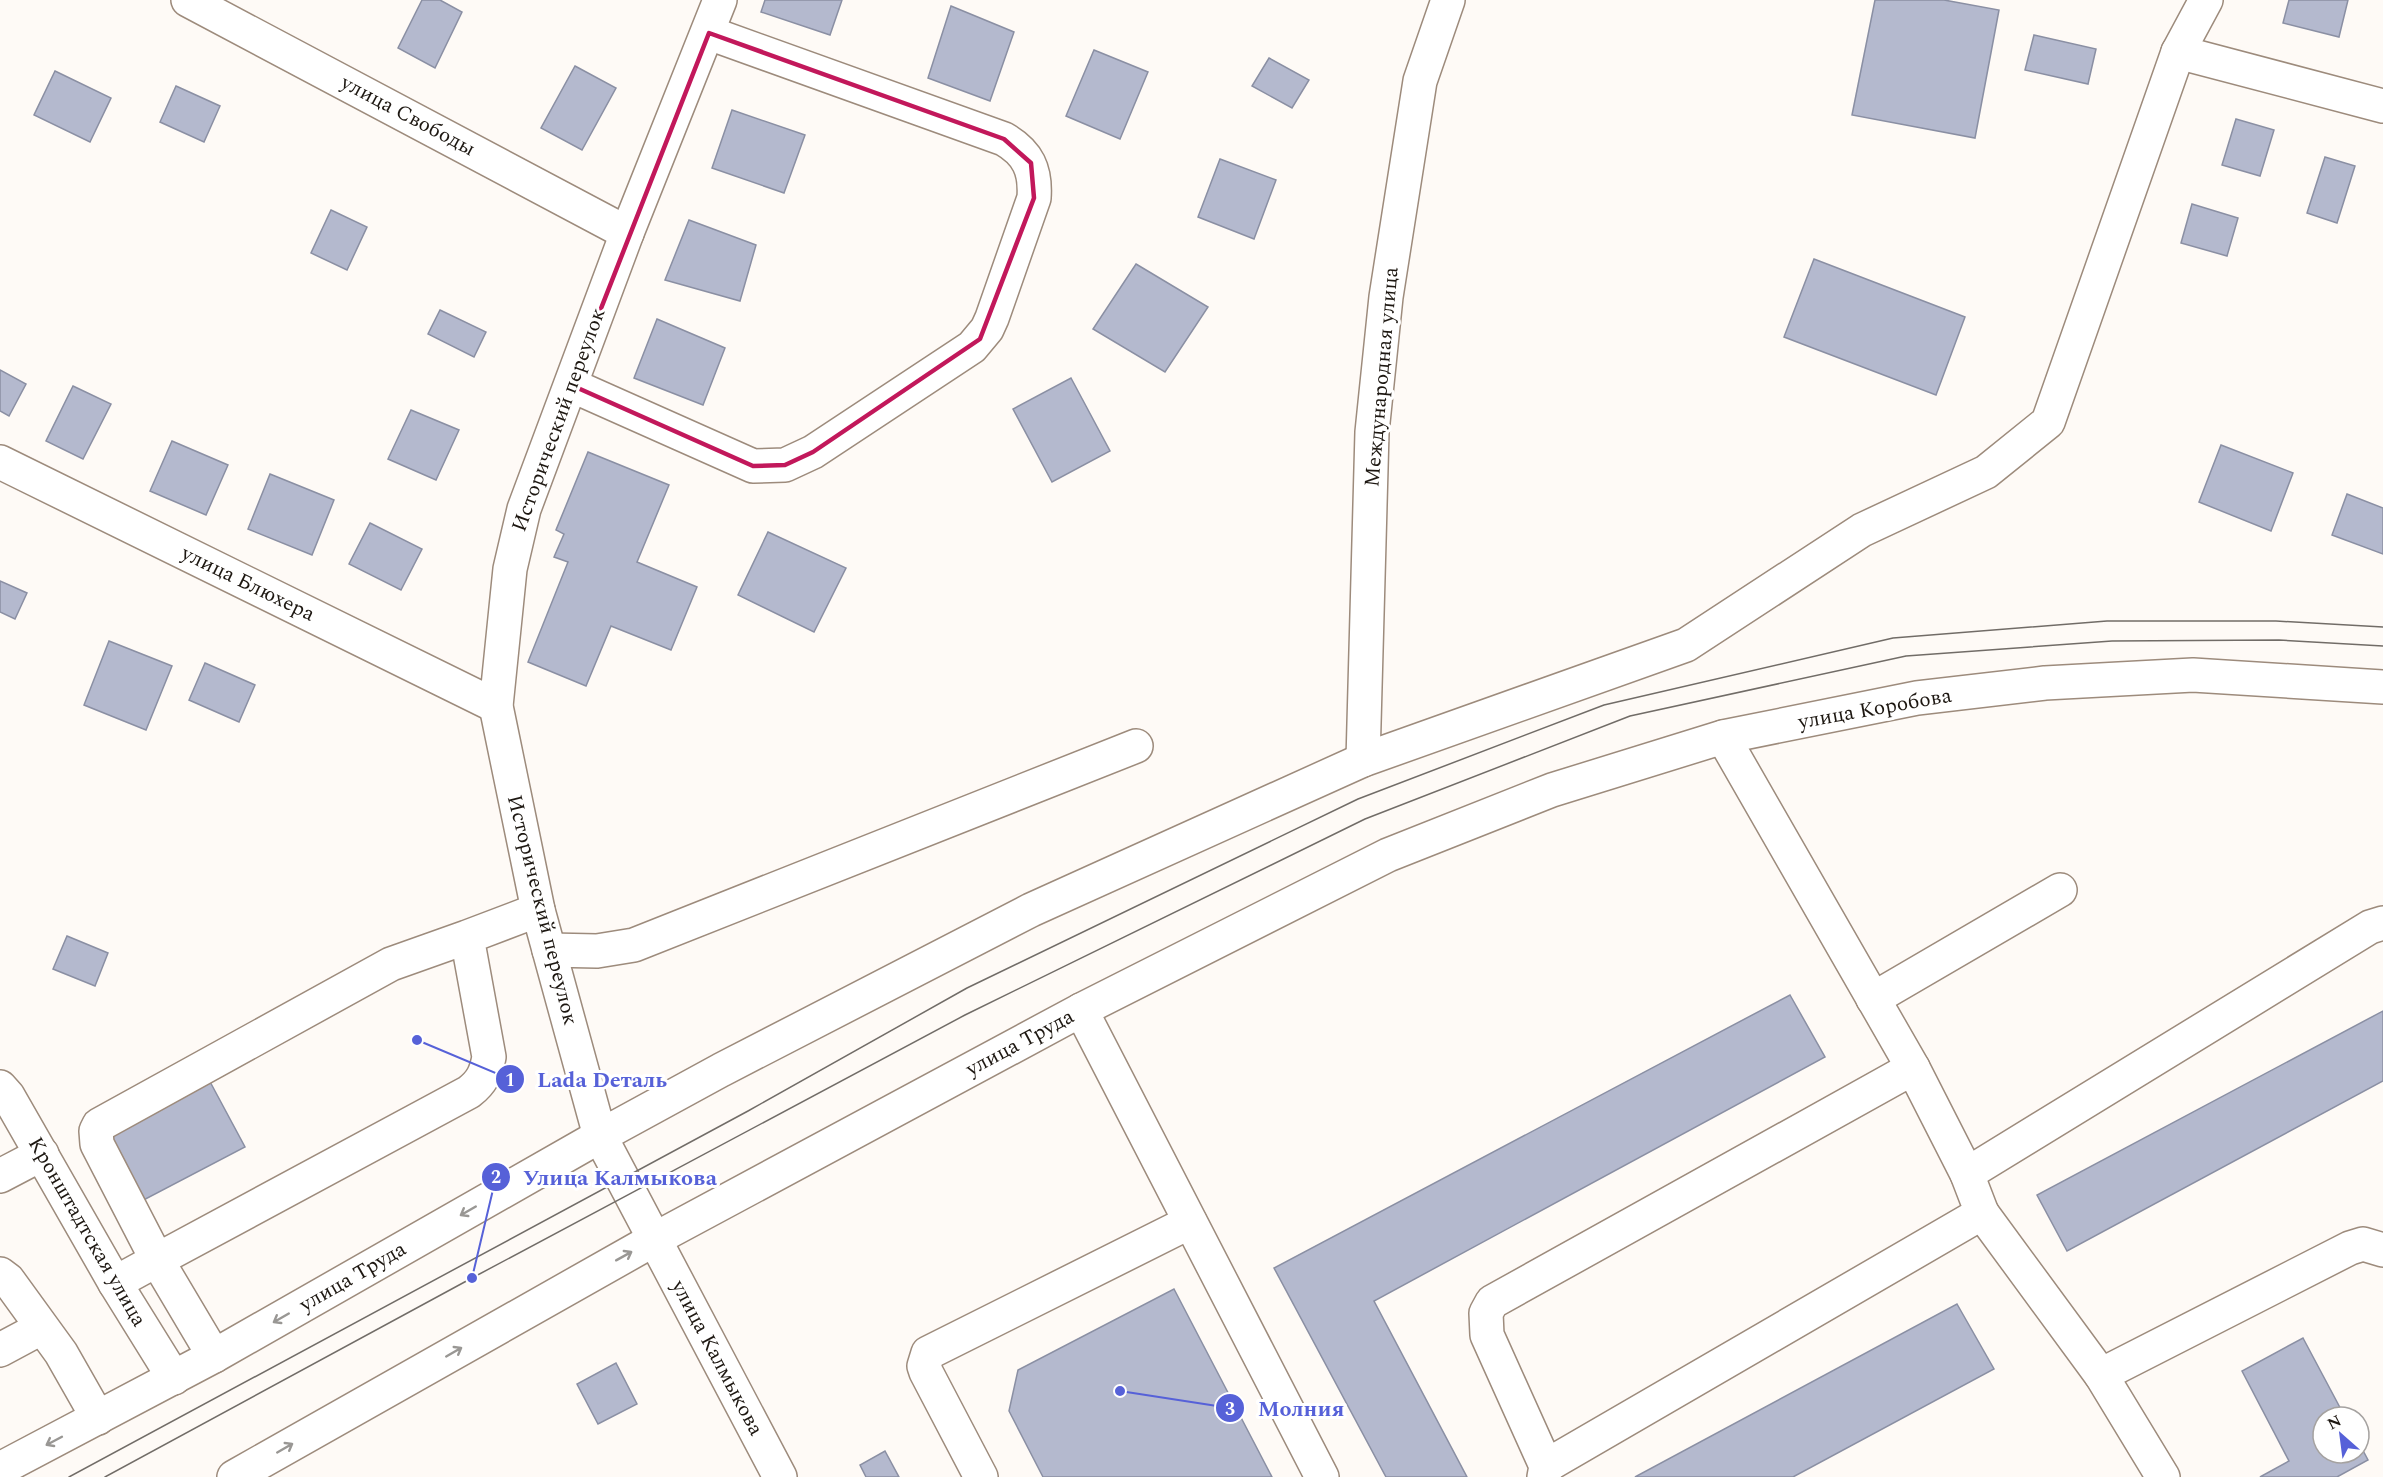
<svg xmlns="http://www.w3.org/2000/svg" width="2383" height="1477" font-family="Spectral,serif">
  <rect width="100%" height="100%" fill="#fefaf6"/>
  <g fill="#b4b9ce" stroke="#8a8fa3" stroke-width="1.5">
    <path d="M 422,0 L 440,0 L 462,12 L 435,68 L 398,48 Z"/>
    <path d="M 765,0 L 842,0 L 830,35 L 761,12 Z"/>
    <path d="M 1875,0 L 1944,0 L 1999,10 L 1975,138 L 1852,115 Z"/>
    <path d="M 2289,0 L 2348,0 L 2339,37 L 2283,23 Z"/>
    <path d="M 951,6 L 1014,32 L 990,101 L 928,78 Z"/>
    <path d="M 2034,35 L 2096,49 L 2088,84 L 2025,70 Z"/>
    <path d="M 1094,50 L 1148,72 L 1120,139 L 1066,116 Z"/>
    <path d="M 1269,58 L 1309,80 L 1292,108 L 1252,86 Z"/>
    <path d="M 575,66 L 616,88 L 582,150 L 541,128 Z"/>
    <path d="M 55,71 L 111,98 L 90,142 L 34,115 Z"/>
    <path d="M 176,86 L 220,106 L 204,142 L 160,122 Z"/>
    <path d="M 732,110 L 805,135 L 784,193 L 712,168 Z"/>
    <path d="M 2236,119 L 2274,130 L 2260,176 L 2222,165 Z"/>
    <path d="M 2325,157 L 2355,166 L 2337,223 L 2307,213 Z"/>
    <path d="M 1220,159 L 1276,180 L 1254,239 L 1198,217 Z"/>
    <path d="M 2192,204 L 2238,218 L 2227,256 L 2181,243 Z"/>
    <path d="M 331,210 L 367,227 L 347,270 L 311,253 Z"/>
    <path d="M 689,220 L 756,245 L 740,301 L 665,280 Z"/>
    <path d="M 1814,259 L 1965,317 L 1936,395 L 1784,337 Z"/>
    <path d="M 1136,264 L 1208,307 L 1165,372 L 1093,329 Z"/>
    <path d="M 440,310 L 486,332 L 474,357 L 428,334 Z"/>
    <path d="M 657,319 L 725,348 L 703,405 L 634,378 Z"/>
    <path d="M 0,370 L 26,384 L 9,416 L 0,411 Z"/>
    <path d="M 1071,378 L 1110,451 L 1052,482 L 1013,409 Z"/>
    <path d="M 73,386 L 111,404 L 83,459 L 46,441 Z"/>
    <path d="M 411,410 L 459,430 L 436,480 L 388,459 Z"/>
    <path d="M 172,441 L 228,465 L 206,515 L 150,491 Z"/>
    <path d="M 2221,445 L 2293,473 L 2271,531 L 2199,502 Z"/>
    <path d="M 588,452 L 669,485 L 637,562 L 697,587 L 671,650 L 611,626 L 586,686 L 528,662 L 568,562 L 554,557 L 564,534 L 556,530 Z"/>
    <path d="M 270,474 L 334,500 L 312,555 L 248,529 Z"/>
    <path d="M 2347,494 L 2383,508 L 2383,554 L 2332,535 Z"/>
    <path d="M 370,523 L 422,549 L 401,590 L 349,564 Z"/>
    <path d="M 768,532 L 846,568 L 814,632 L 738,595 Z"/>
    <path d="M 0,581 L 27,593 L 15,619 L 0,612 Z"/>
    <path d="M 109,641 L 172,666 L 146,730 L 84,705 Z"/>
    <path d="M 205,663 L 255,685 L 239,722 L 189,700 Z"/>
    <path d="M 67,936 L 108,953 L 95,986 L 53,969 Z"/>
    <path d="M 1790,995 L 1825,1057 L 1374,1301 L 1467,1477 L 1386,1477 L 1274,1268 Z"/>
    <path d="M 2383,1011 L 2383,1081 L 2067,1251 L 2037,1195 Z"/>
    <path d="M 208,1078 L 245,1147 L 136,1204 L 100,1135 Z"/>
    <path d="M 1174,1289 L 1272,1477 L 1043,1477 L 1009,1411 L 1018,1370 Z"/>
    <path d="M 1957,1304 L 1994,1369 L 1793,1477 L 1635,1477 Z"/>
    <path d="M 2303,1338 L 2345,1417 L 2323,1417 L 2323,1453 L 2359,1453 L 2359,1443 L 2368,1460 L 2337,1477 L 2260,1477 L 2289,1461 L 2242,1371 Z"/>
    <path d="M 616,1363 L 637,1404 L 598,1424 L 577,1384 Z"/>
    <path d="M 885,1451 L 899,1477 L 866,1477 L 860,1465 Z"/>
  </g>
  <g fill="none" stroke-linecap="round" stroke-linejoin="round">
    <defs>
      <g id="minor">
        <path d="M 188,0 L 627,233"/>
        <path d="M 720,0 L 627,233 L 524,509 L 510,569 L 496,706 L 538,910 L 600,1136 L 721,1070 L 1031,910 L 1363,760 L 1686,645 L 1862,530 L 1986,472 L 2048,422 L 2178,52 L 2206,0"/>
        <path d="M 2178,52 L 2383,106"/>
        <path d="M 571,385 L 753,466 L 785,465 L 813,452 L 972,347 L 987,329 L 992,318 L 1034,198 C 1036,170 1028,153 1004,139 L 709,33"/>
        <path d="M 0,462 L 496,706"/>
        <path d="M 1723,737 L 1913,1068"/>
        <path d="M 1363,760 L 1372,432 L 1386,297 L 1420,81 L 1448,0"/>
        <path d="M 467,937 L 391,964 L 99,1125 L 96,1131 L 97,1144 L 157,1260 L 469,1092 C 482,1082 486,1073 489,1057 L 467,937 L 538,910"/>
        <path d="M 549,950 L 597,951 L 634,945 L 1136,746"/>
        <path d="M 1873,999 L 2060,890"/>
        <path d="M 1081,1010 L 1322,1477"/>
        <path d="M 0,1087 L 8,1096 L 115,1283 L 174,1378"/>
        <path d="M 1967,1174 L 2370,927 L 2383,923"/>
        <path d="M 0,1176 L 42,1154"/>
        <path d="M 1982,1213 L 2101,1375 L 2163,1477"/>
        <path d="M 655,1239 L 1081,1010 L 1388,855 L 1552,790 L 1723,737 L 1917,698 L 2045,683 L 2193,675 L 2383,687"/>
        <path d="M 0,1274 L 8,1280 L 61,1353 L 98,1418"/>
        <path d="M 115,1283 L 157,1260 L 214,1356"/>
        <path d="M 0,1350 L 41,1328"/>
        <path d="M 2101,1375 L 2350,1248 L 2363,1244 L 2383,1250"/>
        <path d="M 981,1477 L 926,1372 L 924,1366 L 928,1353 L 1190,1222"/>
        <path d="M 1544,1477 L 1546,1466 L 1487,1335 L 1486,1313 L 1492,1302 L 1913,1068 L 1967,1174 L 1982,1213 L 1546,1466"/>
      </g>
      <g id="major">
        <path d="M 0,1469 L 214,1356 L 600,1136 L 780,1477"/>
        <path d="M 234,1477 L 655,1239"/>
      </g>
    </defs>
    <use href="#minor" stroke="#9d8b7c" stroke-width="36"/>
    <use href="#major" stroke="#9d8b7c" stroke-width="36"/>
    <use href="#minor" stroke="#fff" stroke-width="33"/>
    <use href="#major" stroke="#fff" stroke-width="33"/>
    <g stroke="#716c67" stroke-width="1.5">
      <path d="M 69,1477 L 748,1111 L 967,988 L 1358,799 L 1604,705 L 1893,638 L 2107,621 L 2276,621 L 2383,627"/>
      <path d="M 105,1477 L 472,1278 L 965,1015 L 1365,819 L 1630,716 L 1906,656 L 2112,641 L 2279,640 L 2383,646"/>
    </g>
  </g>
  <defs><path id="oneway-shaft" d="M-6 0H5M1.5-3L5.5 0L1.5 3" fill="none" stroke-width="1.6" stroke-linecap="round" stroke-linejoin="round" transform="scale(1.5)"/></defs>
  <g stroke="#999794">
    <use href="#oneway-shaft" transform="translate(468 1211) rotate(150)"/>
    <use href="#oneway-shaft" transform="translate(624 1256) rotate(-29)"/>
    <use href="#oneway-shaft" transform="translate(281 1318) rotate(150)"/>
    <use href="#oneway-shaft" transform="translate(454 1352) rotate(-30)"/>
    <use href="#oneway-shaft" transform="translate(54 1441) rotate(152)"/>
    <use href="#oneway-shaft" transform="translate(285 1448) rotate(-30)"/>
  </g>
  <path fill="none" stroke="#c2185b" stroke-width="4.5" stroke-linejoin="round" d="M 709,33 L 1004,139 L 1031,163 L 1034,198 L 980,339 L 813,452 L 785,465 L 753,466 L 571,385 Z"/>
  <g text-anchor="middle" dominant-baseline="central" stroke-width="6" stroke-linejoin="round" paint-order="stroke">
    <g font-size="21" fill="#1d1711" stroke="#fff">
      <text transform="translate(408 116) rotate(28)">улица Свободы</text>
      <text transform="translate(1382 377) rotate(-85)">Международная улица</text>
      <text transform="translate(559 420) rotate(-70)">Исторический переулок</text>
      <text transform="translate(248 584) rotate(26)">улица Блюхера</text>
      <text transform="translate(1875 709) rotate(-10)">улица Коробова</text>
      <text transform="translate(542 910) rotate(76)">Исторический переулок</text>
      <text transform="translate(1020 1043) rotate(-28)">улица Труда</text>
      <text transform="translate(87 1232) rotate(60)">Кронштадтская улица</text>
      <text transform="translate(353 1277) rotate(-30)">улица Труда</text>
      <text transform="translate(717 1358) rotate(62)">улица Калмыкова</text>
    </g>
  </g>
  <path fill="none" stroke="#5661d8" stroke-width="2" d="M417 1040L510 1079M472 1278L496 1177M1120 1391L1230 1408"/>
  <g fill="#5661d8" stroke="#fff" stroke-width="2">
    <circle cx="417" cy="1040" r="6"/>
    <circle cx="472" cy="1278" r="6"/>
    <circle cx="1120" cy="1391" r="6"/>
    <circle cx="510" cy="1079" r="15"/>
    <circle cx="496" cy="1177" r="15"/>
    <circle cx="1230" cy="1408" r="15"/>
  </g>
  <g font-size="18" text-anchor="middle" font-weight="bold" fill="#fff">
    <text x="510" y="1086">1</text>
    <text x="496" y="1183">2</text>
    <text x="1230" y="1415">3</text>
  </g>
  <g font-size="22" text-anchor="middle" font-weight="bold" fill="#5661d8" stroke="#fff" stroke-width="6" stroke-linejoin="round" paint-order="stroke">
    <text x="602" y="1087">Lada Dеталь</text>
    <text x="620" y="1185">Улица Калмыкова</text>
    <text x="1301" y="1416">Молния</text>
  </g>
  <g transform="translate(2341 1435) rotate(332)"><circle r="28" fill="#ffffff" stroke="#a5a2a0" stroke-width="1.5"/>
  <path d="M0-4.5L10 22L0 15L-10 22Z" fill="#5661d8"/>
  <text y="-9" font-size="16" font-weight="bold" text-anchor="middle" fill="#1d1711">N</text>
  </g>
</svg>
